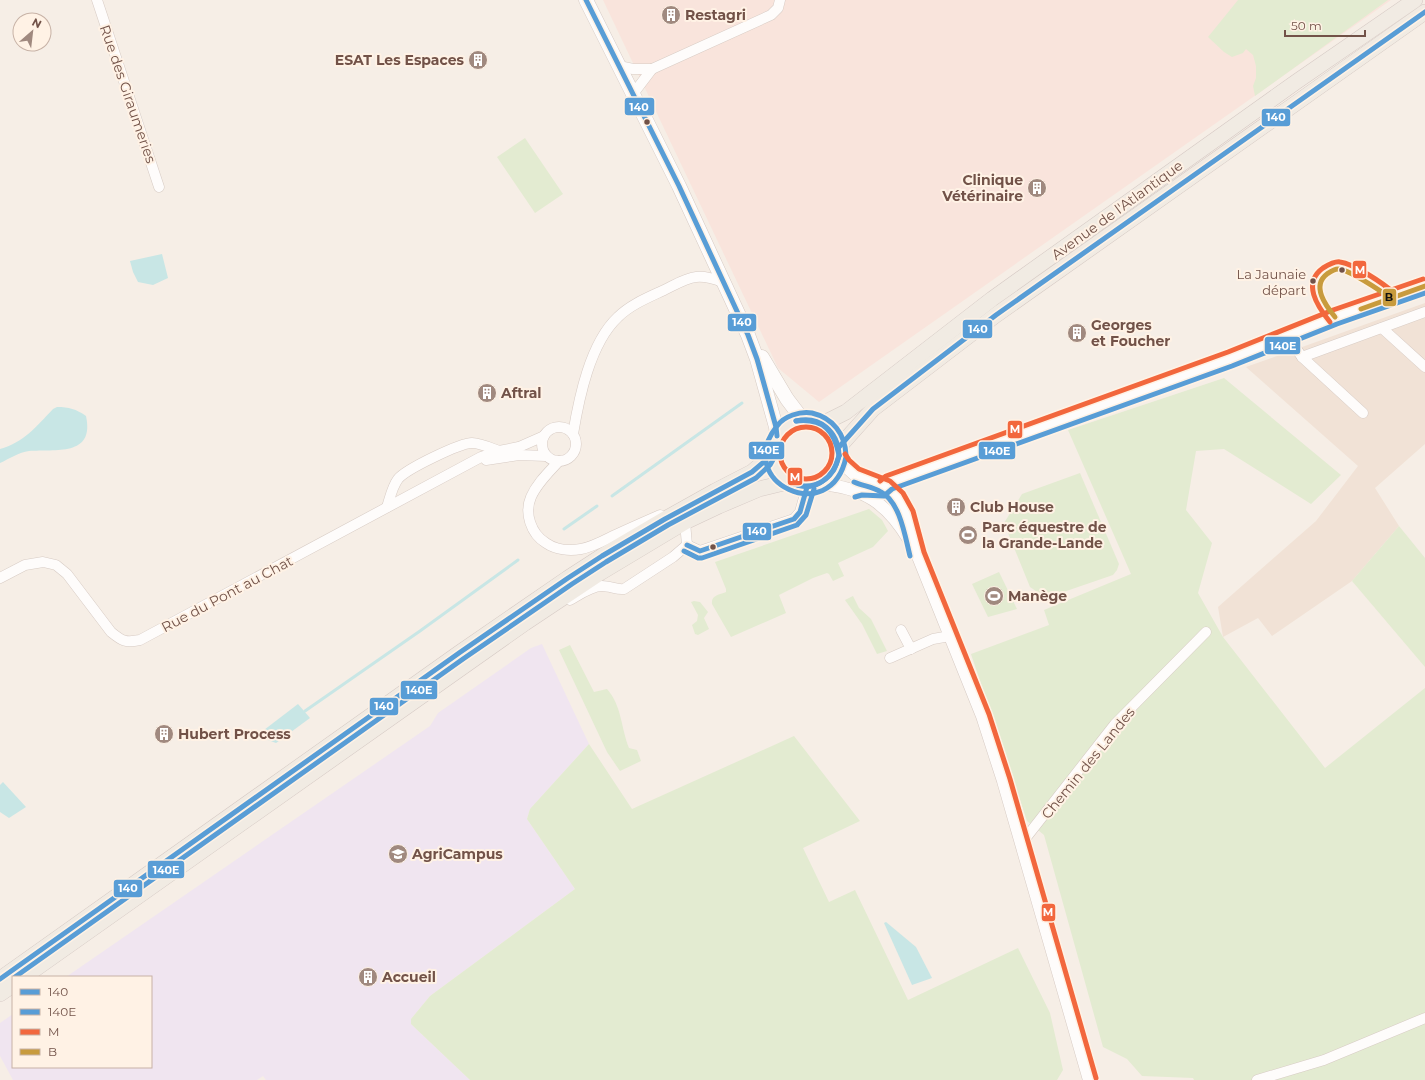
<svg xmlns="http://www.w3.org/2000/svg" width="1425" height="1080" font-family="Montserrat,sans-serif">
  <rect width="100%" height="100%" fill="#f6eee6"/>
  <path fill="#f1e2d6" d="M 1425,303 L 1425,444 L 1375,488 L 1399,526 L 1352,581 L 1272,636 L 1258,618 L 1223,637 L 1218,607 L 1316,521 L 1358,466 L 1246,367 Z"/>
  <path fill="#f9e4dc" d="M 603,0 L 1391,0 L 819,402 L 778,368 Z"/>
  <path fill="#f0e5f0" d="M 542,644 L 589,744 L 530,809 L 527,819 L 575,889 L 430,996 L 411,1019 L 411,1024 L 470,1080 L 266,1080 L 263,1076 L 257,1080 L 13,1080 L 0,1056 L 0,1023 L 13,1014 L 13,1067 L 151,1067 L 151,977 L 66,977 L 430,726 L 438,713 L 531,648 Z"/>
  <g fill="#e3ebd1">
    <path d="M 1238,0 L 1388,0 L 1255,96 L 1253,86 L 1256,78 L 1256,66 L 1253,55 L 1246,49 L 1243,53 L 1232,57 L 1224,52 L 1208,37 Z"/>
    <path d="M 525,138 L 563,194 L 535,213 L 497,157 Z"/>
    <path d="M 1224,378 L 1341,475 L 1311,504 L 1224,449 L 1196,451 L 1186,510 L 1212,543 L 1198,593 L 1223,637 L 1325,768 L 1425,688 L 1425,1080 L 1194,1080 L 1193,1078 L 1142,1076 L 1127,1059 L 1103,1047 L 1044,835 L 1027,821 L 971,654 L 1049,625 L 1044,610 L 1131,574 L 1068,430 Z"/>
    <path d="M 1080,473 L 1119,564 L 1117,570 L 1113,575 L 1046,598 L 1030,587 L 1004,523 L 1022,494 Z"/>
    <path d="M 869,509 L 882,520 L 888,531 L 873,547 L 838,563 L 844,576 L 833,581 L 829,574 L 827,573 L 813,578 L 779,595 L 786,613 L 731,637 L 712,604 C 711,595 719,595 726,592 L 726,589 L 715,562 Z"/>
    <path d="M 1399,526 L 1425,558 L 1425,667 L 1352,581 Z"/>
    <path d="M 999,572 L 1017,609 L 988,617 L 972,584 Z"/>
    <path d="M 853,596 L 859,608 L 871,619 L 887,651 L 877,654 L 862,624 L 845,600 Z"/>
    <path d="M 694,601 L 700,602 L 708,612 L 704,618 L 709,629 L 698,635 L 695,634 L 692,625 L 697,621 L 698,615 L 691,602 Z"/>
    <path d="M 570,645 L 594,692 L 607,689 C 622,706 621,728 629,748 L 637,750 L 641,761 L 620,771 L 607,752 L 559,650 Z"/>
    <path d="M 794,736 L 860,821 L 803,848 L 829,902 L 855,890 L 908,1000 L 1018,948 L 1050,1013 L 1063,1070 L 1057,1080 L 470,1080 L 411,1024 L 411,1019 L 430,996 L 575,889 L 527,819 L 530,809 L 589,744 L 632,809 Z"/>
  </g>
  <g fill="#c8e6e5">
    <path d="M 162,254 L 168,278 L 153,285 L 138,282 L 133,272 L 130,261 Z"/>
    <path d="M 57,407 C 69,407 76,409 86,416 C 95,457 55,449 29,451 C 19,452 9,459 0,463 L 0,449 C 23,443 37,426 53,409 Z"/>
    <path d="M 298,704 L 310,718 L 276,743 L 268,740 L 264,730 Z"/>
    <path d="M 3,782 L 26,807 L 9,818 L 0,812 L 0,785 Z"/>
    <path d="M 886,922 L 916,947 L 932,978 L 912,985 L 884,923 Z"/>
  </g>
  <g fill="none" stroke-linecap="round" stroke-linejoin="round">
    <g stroke="#c8e6e5" stroke-width="3">
      <path d="M 612,496 L 742,403"/>
      <path d="M 564,529 L 597,506"/>
      <path d="M 305,711 L 420,631 L 518,560"/>
    </g>
    <defs>
      <g id="minor">
        <path d="M 97,0 L 159,187"/>
        <path d="M 619,66 L 633,69 L 652,69"/>
        <path d="M 633,94 L 652,69 L 771,15 L 778,8 L 780,0"/>
        <path d="M 1382,328 L 1425,367"/>
        <path d="M 1288,337 L 1302,357 L 1363,413"/>
        <path d="M 1302,357 L 1425,312"/>
        <circle cx="559" cy="444" r="17"/>
        <path d="M 573,434 C 579,398 590,343 618,317 C 630,305 647,298 662,291 C 673,286 685,278 696,277 C 705,276 715,279 723,282"/>
        <path d="M 486,460 L 519,455 L 546,456"/>
        <path d="M 559,461 C 549,472 537,483 531,497 C 524,513 531,534 546,543 C 556,550 570,551 581,549 C 592,547 603,541 613,536 C 628,529 644,522 660,515"/>
        <path d="M 853,490 L 862,488 L 881,490 L 888,483 L 1230,359 L 1335,317 L 1425,286"/>
        <path d="M 387,507 C 390,498 392,487 398,479 C 406,469 460,443 472,443 C 480,443 491,448 499,451"/>
        <path d="M 685,522 L 687,545"/>
        <path d="M 687,545 L 700,551 L 794,519 L 800,512 L 807,487"/>
        <path d="M 0,578 L 25,565 L 43,562 L 56,565 L 67,574 L 111,632 C 122,641 125,643 140,640 L 481,457 L 499,451 L 519,447 L 544,436"/>
        <path d="M 570,600 C 579,595 591,586 602,586 C 610,586 617,590 624,589 L 673,557 L 687,545"/>
        <path d="M 901,630 L 911,649"/>
        <path d="M 890,658 L 933,639 L 950,636"/>
        <path d="M 1021,844 L 1115,724 L 1206,632"/>
        <path d="M 1257,1080 L 1324,1060 L 1425,1018"/>
      </g>
      <g id="tertiary">
        <path d="M 839,458 L 844,465 L 855,475 L 885,486 L 897,497 L 906,514 L 917,554 L 982,716 L 1003,781 L 1089,1080"/>
        <path d="M 819,484 C 863,487 887,503 909,540"/>
      </g>
      <g id="secondary">
        <path d="M 586,0 L 679,186 L 748,335 L 757,359 L 776,427 L 777,436"/>
        <path d="M 762,357 L 787,399 L 803,420"/>
      </g>
      <g id="primary">
        <circle cx="806" cy="453" r="33"/>
        <path d="M 822,424 L 846,412 L 992,299 L 1296,82 L 1415,0"/>
        <path d="M 839,447 L 873,409 L 996,315 L 1425,12"/>
        <path d="M 24,977 L 525,623 L 600,573 L 685,522 L 719,506 L 759,489 L 788,482"/>
        <path d="M 0,979 L 459,653 L 568,578 L 602,556 L 665,519 L 715,491 L 752,472 L 765,461 L 773,446"/>
        <path d="M 0,994 L 13,985"/>
      </g>
    </defs>
    <use href="#minor" stroke="#d7cbc4" stroke-width="11"/>
    <use href="#tertiary" stroke="#d7cbc4" stroke-width="13"/>
    <use href="#secondary" stroke="#d6cac3" stroke-width="15"/>
    <use href="#primary" stroke="#d5c9c4" stroke-width="16"/>
    <use href="#minor" stroke="#fefcfb" stroke-width="10"/>
    <use href="#tertiary" stroke="#fefcfb" stroke-width="12"/>
    <use href="#secondary" stroke="#fefcfb" stroke-width="14"/>
    <use href="#primary" stroke="#f1ebe3" stroke-width="15"/>
    <defs>
      <g id="bus-1">
        <path d="M 586,0 L 679,186 L 748,335 L 757,359 L 776,427 L 777,436"/>
        <path d="M 796,421 C 820,415 838,432 839,455"/>
        <path d="M 796,421 C 824,418 834,431 839,455"/>
        <path d="M 839,447 L 873,409 L 996,315 L 1425,12"/>
        <path d="M 794,484 C 808,489 824,485 833,471 C 836,467 837,461 839,456"/>
        <path d="M 794,484 C 815,493 834,477 839,456"/>
        <path d="M 687,545 L 700,551 L 794,519 L 800,512 L 807,487"/>
        <path d="M 0,979 L 459,653 L 568,578 L 602,556 L 665,519 L 752,472 L 765,461 L 773,446"/>
      </g>
      <g id="bus-2">
        <path d="M 846,455 C 845,434 833,418 812,413 C 800,411 784,416 777,426 C 732,482 831,529 846,457"/>
        <path d="M 854,482 C 863,486 873,487 881,492 C 900,502 905,536 910,556"/>
        <path d="M 855,497 L 862,495 L 884,496 L 892,489 L 1232,366 L 1337,324 L 1425,293"/>
        <path d="M 684,551 L 698,558 L 702,558 L 797,525 L 806,515 L 814,489"/>
        <path d="M 15,977 L 463,659 L 572,584 L 606,562 L 668,525 L 756,478 L 770,465 L 779,449"/>
      </g>
      <g id="bus-3">
        <path d="M 1330,322 C 1317,306 1302,283 1323,268 C 1328,265 1335,261 1340,262 C 1354,264 1383,283 1394,293"/>
        <circle cx="806" cy="453" r="26"/>
        <path d="M 845,454 L 849,460 L 859,469 L 890,481 L 903,493 L 913,511 L 924,552 L 989,714 L 1010,779 L 1096,1078"/>
        <path d="M 880,481 L 886,476 L 1228,352 L 1333,310 L 1423,279"/>
      </g>
      <g id="bus-4">
        <path d="M 1361,309 L 1425,286"/>
        <path d="M 1335,317 C 1326,306 1311,286 1327,274 C 1330,272 1334,269 1338,269 C 1348,269 1381,291 1390,298"/>
      </g>
    </defs>
    <use href="#bus-1" stroke="#fff2e5" stroke-width="8"/>
    <use href="#bus-2" stroke="#fff2e5" stroke-width="8"/>
    <use href="#bus-3" stroke="#fff2e5" stroke-width="8"/>
    <use href="#bus-4" stroke="#fff2e5" stroke-width="8"/>
    <use href="#bus-1" stroke="#589dd6" stroke-width="5"/>
    <use href="#bus-2" stroke="#589dd6" stroke-width="5"/>
    <use href="#bus-3" stroke="#f2673d" stroke-width="5"/>
    <use href="#bus-4" stroke="#c89b3d" stroke-width="5"/>
  </g>
  <defs>
    <symbol id="building-disc" viewBox="-11 -11 22 22"><circle r="9.5" fill="#a0897f" stroke="#fff2e5"/><path d="M-4-6H4V6H1V3H-1V6H-4ZM-2.5-4.3h1.7v1.8h-1.7ZM.8-4.3h1.7v1.8H.8ZM-2.5-1h1.7V.8h-1.7ZM.8-1h1.7V.8H.8Z" fill="#fff"/></symbol>
    <symbol id="stadium-disc" viewBox="-11 -11 22 22"><circle r="9.5" fill="#a0897f" stroke="#fff2e5"/><path d="M0-5a6.5 5 0 1 0 0 10a6.5 5 0 1 0 0-10ZM-3.5-1.8h7v3.6h-7Z" fill="#fff"/></symbol>
    <symbol id="school-disc" viewBox="-11 -11 22 22"><circle r="9.5" fill="#a0897f" stroke="#fff2e5"/><path d="M0-5L7-2L0 1L-7-2ZM-4 1L0 2.5L4 1V4Q0 6-4 4Z" fill="#fff"/></symbol>
  </defs>
  <g fill-rule="evenodd">
    <use href="#building-disc" x="660" y="4" width="22" height="22"/>
    <use href="#building-disc" x="467" y="49" width="22" height="22"/>
    <use href="#building-disc" x="1026" y="177" width="22" height="22"/>
    <use href="#building-disc" x="1066" y="322" width="22" height="22"/>
    <use href="#building-disc" x="476" y="382" width="22" height="22"/>
    <use href="#building-disc" x="945" y="496" width="22" height="22"/>
    <use href="#stadium-disc" x="957" y="524" width="22" height="22"/>
    <use href="#stadium-disc" x="983" y="585" width="22" height="22"/>
    <use href="#building-disc" x="153" y="723" width="22" height="22"/>
    <use href="#school-disc" x="387" y="843" width="22" height="22"/>
    <use href="#building-disc" x="357" y="966" width="22" height="22"/>
  </g>
  <g fill="#725248" stroke="#fff2e5" stroke-width="1.5">
    <circle cx="647" cy="122" r="3.5"/>
    <circle cx="1342" cy="270" r="3.5"/>
    <circle cx="1313" cy="281" r="3.5"/>
    <circle cx="713" cy="547" r="3.5"/>
  </g>
  <g text-anchor="middle" dominant-baseline="central" stroke-width="4" stroke-linejoin="round" paint-order="stroke">
    <g font-size="13" fill="#725248" stroke="#fff2e5" text-anchor="end">
      <text x="1306" y="274">La Jaunaie<tspan x="1306" dy="16">départ</tspan></text>
    </g>
    <g font-size="14" font-weight="bold" fill="#725248" stroke="#fff2e5" text-anchor="start">
      <text x="685" y="15">Restagri</text>
      <text x="464" y="60" text-anchor="end">ESAT Les Espaces</text>
      <text x="1023" y="180" text-anchor="end">Clinique<tspan x="1023" dy="16">Vétérinaire</tspan></text>
      <text x="1091" y="325">Georges<tspan x="1091" dy="16">et Foucher</tspan></text>
      <text x="501" y="393">Aftral</text>
      <text x="970" y="507">Club House</text>
      <text x="982" y="527">Parc équestre de<tspan x="982" dy="16">la Grande-Lande</tspan></text>
      <text x="1008" y="596">Manège</text>
      <text x="178" y="734">Hubert Process</text>
      <text x="412" y="854">AgriCampus</text>
      <text x="382" y="977">Accueil</text>
    </g>
    <g font-size="14" fill="#725248" stroke="#fff2e5">
      <text transform="translate(128 94) rotate(71)">Rue des Giraumeries</text>
      <text transform="translate(1117 210) rotate(-36)">Avenue de l'Atlantique</text>
      <text transform="translate(227 594) rotate(-28)">Rue du Pont au Chat</text>
      <text transform="translate(1088 763) rotate(-51)">Chemin des Landes</text>
    </g>
  </g>
  <g stroke="#fff2e5" stroke-width="1.5">
    <rect x="624" y="97" width="31" height="19" rx="4" fill="#589dd6"/>
    <rect x="1261" y="108" width="30" height="19" rx="4" fill="#589dd6"/>
    <rect x="1352" y="260" width="15" height="19" rx="4" fill="#f2673d"/>
    <rect x="1382" y="288" width="15" height="19" rx="4" fill="#c89b3d"/>
    <rect x="727" y="313" width="30" height="19" rx="4" fill="#589dd6"/>
    <rect x="962" y="319" width="31" height="20" rx="4" fill="#589dd6"/>
    <rect x="1264" y="336" width="37" height="19" rx="4" fill="#589dd6"/>
    <rect x="1007" y="420" width="16" height="19" rx="4" fill="#f2673d"/>
    <rect x="748" y="441" width="37" height="19" rx="4" fill="#589dd6"/>
    <rect x="978" y="441" width="38" height="19" rx="4" fill="#589dd6"/>
    <rect x="787" y="467" width="16" height="19" rx="4" fill="#f2673d"/>
    <rect x="742" y="522" width="30" height="19" rx="4" fill="#589dd6"/>
    <rect x="400" y="680" width="38" height="20" rx="4" fill="#589dd6"/>
    <rect x="369" y="697" width="30" height="19" rx="4" fill="#589dd6"/>
    <rect x="147" y="860" width="38" height="19" rx="4" fill="#589dd6"/>
    <rect x="113" y="879" width="30" height="19" rx="4" fill="#589dd6"/>
    <rect x="1041" y="903" width="15" height="19" rx="4" fill="#f2673d"/>
  </g>
  <g font-size="11" text-anchor="middle" font-weight="bold" fill="#fff">
    <text x="639" y="111">140</text>
    <text x="1276" y="121">140</text>
    <text x="1360" y="274">M</text>
    <text x="742" y="326">140</text>
    <text x="978" y="333">140</text>
    <text x="1283" y="350">140E</text>
    <text x="1015" y="433">M</text>
    <text x="766" y="454">140E</text>
    <text x="997" y="455">140E</text>
    <text x="795" y="481">M</text>
    <text x="757" y="535">140</text>
    <text x="419" y="694">140E</text>
    <text x="384" y="710">140</text>
    <text x="166" y="874">140E</text>
    <text x="128" y="892">140</text>
    <text x="1048" y="916">M</text>
  </g>
  <g font-size="11" text-anchor="middle" font-weight="bold" fill="#111">
    <text x="1389" y="301">B</text>
  </g>
  <rect x="12" y="976" width="140" height="92" fill="#fff2e5" stroke="#c7b2a6"/>
  <rect x="20" y="989" width="20" height="6" fill="#589dd6" stroke="#c7b2a6"/>
  <text x="48" y="996" font-size="12" fill="#725248">140</text>
  <rect x="20" y="1009" width="20" height="6" fill="#589dd6" stroke="#c7b2a6"/>
  <text x="48" y="1016" font-size="12" fill="#725248">140E</text>
  <rect x="20" y="1029" width="20" height="6" fill="#f2673d" stroke="#c7b2a6"/>
  <text x="48" y="1036" font-size="12" fill="#725248">M</text>
  <rect x="20" y="1049" width="20" height="6" fill="#c89b3d" stroke="#c7b2a6"/>
  <text x="48" y="1056" font-size="12" fill="#725248">B</text>
  <g transform="translate(32 32) rotate(28)"><circle r="19" fill="#fff2e5" stroke="#c7b2a6"/>
  <path d="M0-3L7 15L0 10L-7 15Z" fill="#a0897f"/>
  <text y="-6" font-size="11" font-weight="bold" text-anchor="middle" fill="#725248">N</text>
  </g>
  <path d="M1285 30v6h80v-6" fill="none" stroke="#725248" stroke-width="2"/>
  <text x="1291" y="30" font-size="12" fill="#725248" stroke="#fff2e5" stroke-width="3" paint-order="stroke">50 m</text>
</svg>
